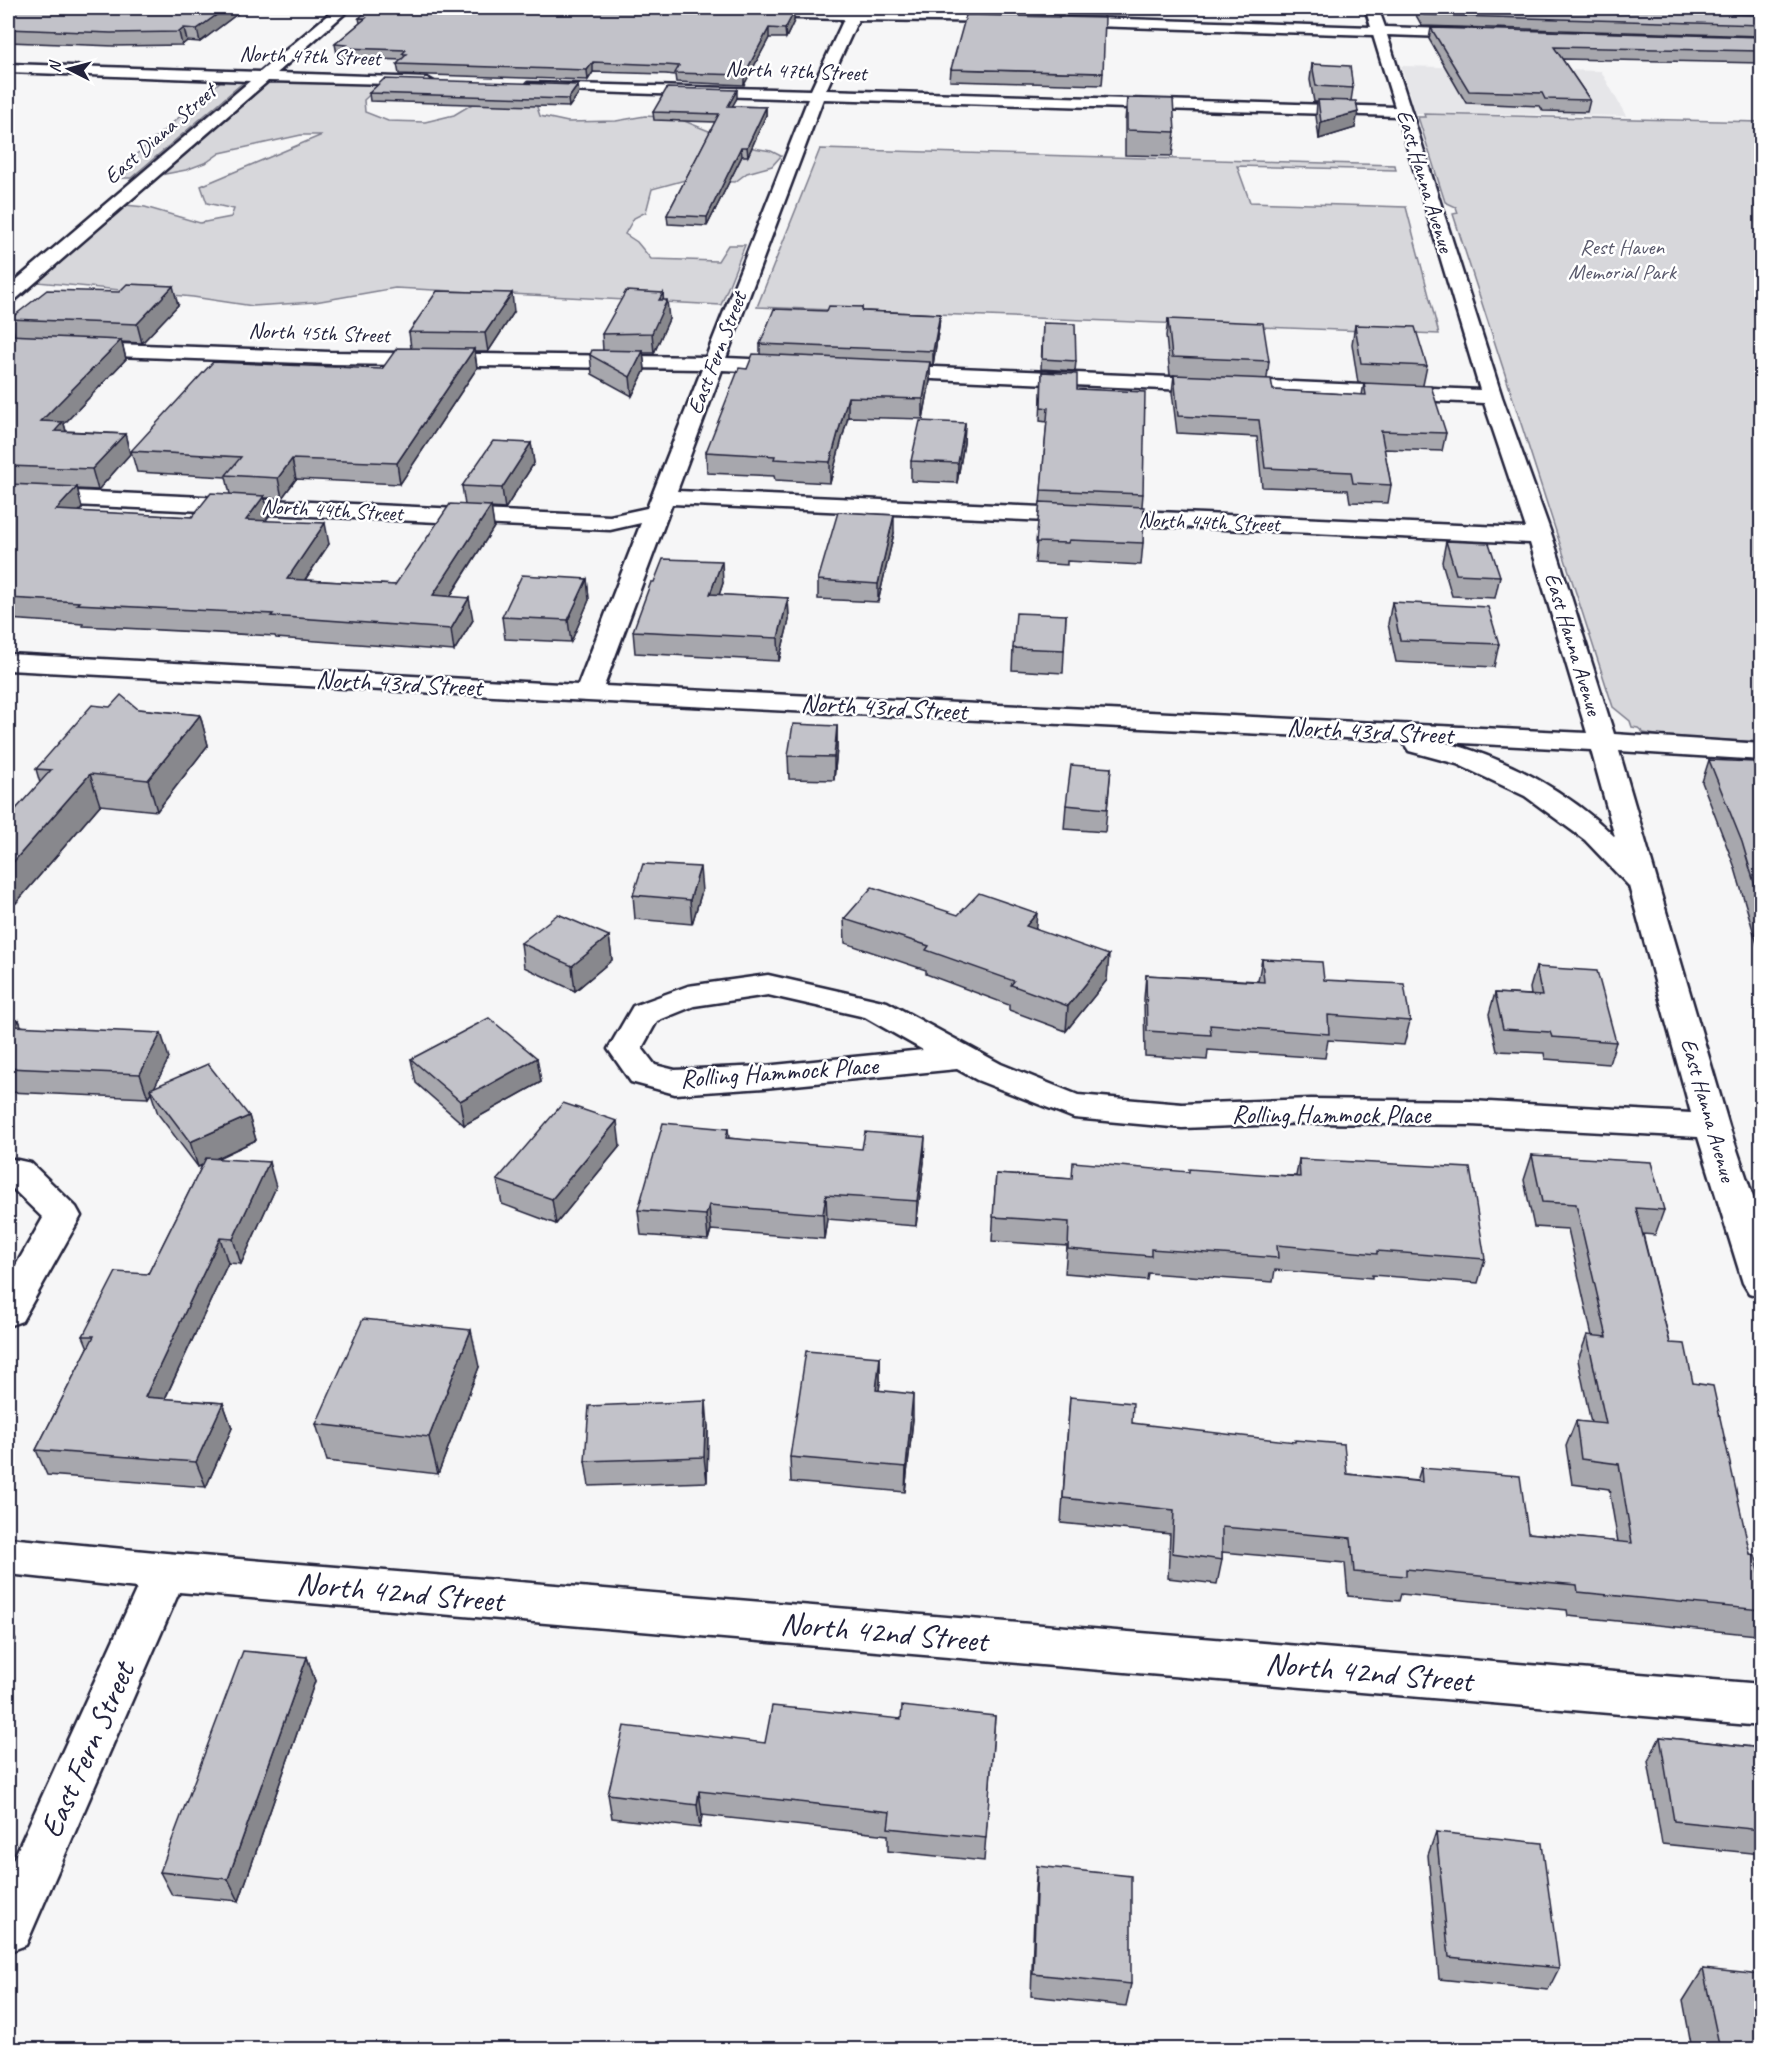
<svg xmlns="http://www.w3.org/2000/svg" width="1769" height="2057" font-family="Caveat,sans-serif">
  <rect width="100%" height="100%" fill="#f6f6f7"/>
  <filter id="ink" filterUnits="userSpaceOnUse"><feTurbulence type="fractalNoise" baseFrequency=".0167" numOctaves="2"/><feDisplacementMap in="SourceGraphic" scale="12" xChannelSelector="R" yChannelSelector="G"/><feConvolveMatrix kernelMatrix="1 2 1 2 8 2 1 2 1" color-interpolation-filters="sRGB"/></filter>
  <g filter="url(#ink)">
    <path fill="#e6e6e9" d="M 1401,66 L 1601,71 L 1626,116 L 1415,113 Z"/>
    <g fill="#d7d7db" stroke="#7c7c8b" stroke-width="1.5">
      <path d="M 222,80 L 246,80 L 131,178 L 109,178 Z"/>
      <path d="M 267,81 L 381,84 L 364,100 L 365,112 L 388,121 L 425,122 L 454,115 L 474,103 L 550,96 L 537,107 L 540,116 L 568,122 L 616,121 L 645,116 L 677,118 L 748,147 L 771,151 L 781,156 L 772,166 L 747,173 L 735,182 L 685,180 L 652,189 L 646,212 L 634,218 L 625,234 L 637,242 L 651,259 L 718,261 L 728,245 L 745,245 L 721,305 L 395,288 L 315,302 L 253,306 L 193,297 L 37,282 L 125,205 L 145,207 L 200,223 L 231,217 L 234,209 L 207,203 L 201,186 L 322,135 L 301,135 L 220,153 L 207,162 L 186,170 L 160,175 Z"/>
      <path d="M 1424,114 L 1761,122 L 1761,742 L 1667,737 L 1644,733 L 1638,728 L 1632,727 L 1630,721 L 1613,707 L 1453,214 L 1458,213 L 1456,207 L 1445,202 L 1418,117 L 1425,117 Z"/>
      <path d="M 820,149 L 1395,165 L 1396,170 L 1237,166 L 1250,202 L 1406,207 L 1439,334 L 757,307 Z"/>
    </g>
    <g fill="none" stroke-linecap="round" stroke-linejoin="round">
      <defs>
        <g id="minor">
          <path d="M 336,8 L 351,8 L 277,73 L 427,78 L 434,82 L 432,85 L 268,81 L 15,300 L 8,302 L 8,287 L 250,81 L 8,72 L 8,64 L 260,72 Z"/>
          <path d="M 1365,8 L 1378,8 L 1385,27 L 1475,30 L 1482,34 L 1475,38 L 1387,35 L 1502,397 L 1552,536 L 1614,734 L 1762,744 L 1762,760 L 1619,751 L 1729,1126 L 1762,1224 L 1762,1297 L 1749,1293 L 1743,1283 L 1698,1137 L 1471,1125 L 1311,1123 L 1182,1128 L 1074,1118 L 977,1080 L 957,1069 L 764,1088 L 675,1094 L 631,1082 L 608,1049 L 633,1006 L 688,986 L 768,975 L 887,1002 L 1001,1064 L 1078,1095 L 1182,1104 L 1311,1099 L 1471,1101 L 1691,1113 L 1629,886 L 1585,840 L 1525,796 L 1457,764 L 1409,751 L 1405,745 L 1408,741 L 588,701 L 8,670 L 8,654 L 578,685 L 641,523 L 610,530 L 8,502 L 8,488 L 610,516 L 647,508 L 702,369 L 330,364 L 8,352 L 8,340 L 330,352 L 706,357 L 808,99 L 533,90 L 526,86 L 528,83 L 811,90 L 844,19 L 750,17 L 743,13 L 745,10 L 1010,15 L 1017,19 L 1015,22 L 858,20 L 826,90 L 1395,107 L 1373,35 L 1062,25 L 1055,21 L 1062,17 L 1371,27 ZM 823,99 L 1398,116 L 1480,390 L 886,365 L 879,367 L 876,371 L 879,375 L 886,377 L 1484,403 L 1526,528 L 677,491 L 722,370 L 792,373 L 799,371 L 802,367 L 799,363 L 792,361 L 726,358 ZM 672,504 L 1530,543 L 1587,733 L 604,686 ZM 1443,742 L 1591,750 L 1615,837 C 1568,791 1507,758 1443,742 ZM 768,995 L 865,1017 L 923,1050 L 764,1066 L 675,1070 L 655,1065 L 642,1048 L 657,1021 L 694,1006 Z"/>
          <path d="M 8,1158 L 31,1163 L 76,1207 L 81,1216 L 22,1321 L 8,1326 L 8,1279 L 43,1218 L 8,1184 Z"/>
          <path d="M 8,1538 L 166,1553 L 1762,1684 L 1762,1726 L 179,1592 L 26,1945 L 8,1952 L 8,1871 L 137,1588 L 8,1574 Z"/>
        </g>
      </defs>
      <use href="#minor" stroke="#22223b" stroke-width="5"/>
      <use href="#minor" fill="#fff" fill-rule="evenodd"/>
    </g>
    <g fill="#a7a7ad" stroke="#22223b" stroke-width="1.5">
      <path d="M 8,8 L 245,8 L 200,42 L 187,41 L 182,45 L 114,46 L 8,42 Z"/>
      <path d="M 970,8 L 1151,8 L 1150,10 L 1105,9 L 1104,17 L 970,12 Z"/>
      <path d="M 1412,8 L 1726,8 L 1732,14 L 1761,15 L 1761,36 L 1422,26 Z"/>
      <path d="M 359,18 L 794,21 L 786,38 L 769,38 L 744,85 L 676,82 L 675,75 L 666,74 L 593,72 L 588,80 L 399,74 L 397,64 L 402,60 L 345,58 L 344,54 L 337,54 L 335,44 L 360,23 Z"/>
      <path d="M 1431,28 L 1761,37 L 1761,63 L 1562,59 L 1590,100 L 1587,112 L 1543,111 L 1540,106 L 1466,103 L 1429,39 Z"/>
      <path d="M 1312,64 L 1353,88 L 1351,101 L 1355,128 L 1319,139 L 1316,116 L 1317,102 L 1314,102 L 1310,80 Z"/>
      <path d="M 951,69 L 1103,73 L 1102,85 L 950,81 Z"/>
      <path d="M 369,93 L 579,93 L 569,107 L 370,101 Z"/>
      <path d="M 737,98 L 732,106 L 766,107 L 766,115 L 748,156 L 742,156 L 707,226 L 668,224 L 667,215 L 715,122 L 654,120 L 653,112 Z"/>
      <path d="M 1127,98 L 1175,132 L 1172,156 L 1125,155 L 1125,121 Z"/>
      <path d="M 663,293 L 663,300 L 669,319 L 654,353 L 643,353 L 645,370 L 632,396 L 592,374 L 590,355 L 603,351 L 602,334 Z"/>
      <path d="M 178,305 L 142,343 L 122,342 L 126,359 L 64,424 L 66,431 L 125,434 L 130,454 L 98,490 L 77,489 L 82,508 L 79,512 L 192,517 L 230,494 L 226,477 L 137,472 L 131,451 L 382,369 L 411,348 L 409,332 L 514,312 L 488,352 L 475,352 L 477,368 L 400,484 L 296,479 L 282,498 L 265,498 L 269,516 L 265,521 L 329,544 L 305,580 L 395,585 L 465,505 L 462,486 L 531,443 L 534,463 L 505,509 L 491,508 L 494,527 L 450,597 L 473,620 L 454,651 L 276,638 L 275,636 L 83,626 L 83,624 L 8,619 L 8,335 L 15,336 L 10,319 Z"/>
      <path d="M 862,307 L 862,311 L 940,314 L 939,326 L 933,365 L 930,364 L 930,381 L 923,419 L 848,417 L 830,483 L 775,480 L 774,476 L 707,473 L 706,452 L 747,369 L 760,355 L 760,344 L 827,311 Z"/>
      <path d="M 1168,319 L 1269,361 L 1267,378 L 1273,390 L 1362,395 L 1364,383 L 1358,383 L 1352,344 L 1355,325 L 1427,366 L 1423,385 L 1446,433 L 1442,451 L 1384,449 L 1391,485 L 1388,503 L 1350,502 L 1348,490 L 1262,487 L 1257,437 L 1177,433 L 1172,392 L 1174,375 L 1170,375 L 1166,336 Z"/>
      <path d="M 1043,323 L 1076,361 L 1075,371 L 1041,369 Z"/>
      <path d="M 1042,372 L 1077,389 L 1143,494 L 1142,506 L 1143,543 L 1141,565 L 1067,561 L 1067,565 L 1035,563 L 1047,422 L 1040,421 Z"/>
      <path d="M 965,423 L 964,443 L 957,483 L 911,481 L 911,461 Z"/>
      <path d="M 894,533 L 878,602 L 818,599 L 818,580 Z"/>
      <path d="M 1446,541 L 1500,576 L 1495,598 L 1452,596 L 1442,562 Z"/>
      <path d="M 587,579 L 589,600 L 571,642 L 505,639 L 502,617 Z"/>
      <path d="M 723,583 L 719,595 L 788,598 L 789,620 L 779,661 L 635,653 L 633,631 Z"/>
      <path d="M 1392,602 L 1499,644 L 1494,667 L 1396,662 L 1388,624 Z"/>
      <path d="M 1066,615 L 1063,673 L 1012,670 L 1013,648 Z"/>
      <path d="M 138,709 L 200,715 L 208,745 L 157,811 L 100,805 L 16,903 L 8,902 L 8,818 L 40,783 L 36,769 Z"/>
      <path d="M 837,726 L 837,748 L 834,780 L 789,779 L 788,756 Z"/>
      <path d="M 1709,760 L 1761,781 L 1761,954 L 1760,954 L 1734,865 L 1702,782 Z"/>
      <path d="M 1111,768 L 1105,832 L 1064,829 L 1066,805 Z"/>
      <path d="M 702,891 L 692,924 L 635,919 L 633,895 Z"/>
      <path d="M 958,915 L 1036,929 L 1107,980 L 1066,1031 L 1009,1010 L 1009,1005 L 926,974 L 926,970 L 845,943 L 844,919 Z"/>
      <path d="M 609,936 L 612,960 L 575,991 L 524,967 L 521,943 Z"/>
      <path d="M 1262,959 L 1324,980 L 1410,1021 L 1404,1045 L 1328,1040 L 1325,1058 L 1208,1050 L 1207,1060 L 1145,1056 L 1144,999 L 1146,975 L 1258,981 Z"/>
      <path d="M 1536,967 L 1616,1042 L 1609,1064 L 1545,1059 L 1544,1053 L 1497,1051 L 1489,1014 L 1495,993 L 1531,995 L 1530,988 Z"/>
      <path d="M 8,1020 L 19,1020 L 21,1026 L 169,1058 L 154,1087 L 249,1116 L 256,1140 L 216,1159 L 276,1187 L 241,1264 L 228,1263 L 165,1399 L 223,1403 L 232,1428 L 206,1487 L 47,1475 L 36,1450 L 88,1348 L 83,1336 L 148,1274 L 202,1166 L 198,1167 L 158,1114 L 151,1093 L 148,1098 L 8,1092 Z"/>
      <path d="M 537,1058 L 541,1082 L 464,1125 L 416,1083 L 411,1059 Z"/>
      <path d="M 728,1129 L 729,1138 L 924,1162 L 916,1226 L 827,1219 L 824,1239 L 711,1230 L 708,1240 L 641,1235 L 638,1210 Z"/>
      <path d="M 620,1146 L 556,1224 L 502,1204 L 497,1180 Z"/>
      <path d="M 1532,1155 L 1664,1210 L 1655,1235 L 1643,1234 L 1670,1343 L 1693,1383 L 1750,1554 L 1761,1579 L 1761,1627 L 1757,1635 L 1568,1616 L 1567,1610 L 1401,1594 L 1399,1601 L 1348,1596 L 1345,1563 L 1222,1552 L 1222,1560 L 1217,1584 L 1168,1578 L 1170,1534 L 1061,1523 L 1070,1397 L 1132,1423 L 1347,1474 L 1417,1481 L 1421,1468 L 1528,1533 L 1618,1542 L 1609,1489 L 1572,1484 L 1566,1446 L 1576,1421 L 1591,1423 L 1578,1360 L 1587,1335 L 1592,1336 L 1568,1229 L 1534,1227 L 1524,1180 Z"/>
      <path d="M 1299,1159 L 1485,1259 L 1478,1283 L 1372,1275 L 1372,1278 L 1275,1270 L 1273,1282 L 1148,1273 L 1147,1280 L 1065,1273 L 1067,1246 L 992,1241 L 996,1174 L 1072,1179 L 1188,1172 L 1296,1176 Z"/>
      <path d="M 880,1357 L 880,1382 L 879,1391 L 913,1419 L 905,1492 L 791,1482 L 790,1457 Z"/>
      <path d="M 479,1367 L 438,1474 L 327,1461 L 316,1424 Z"/>
      <path d="M 708,1426 L 707,1482 L 589,1486 L 585,1461 Z"/>
      <path d="M 307,1657 L 315,1681 L 239,1901 L 172,1895 L 160,1872 Z"/>
      <path d="M 995,1716 L 984,1861 L 888,1851 L 888,1835 L 702,1815 L 700,1828 L 612,1818 L 608,1794 L 765,1743 L 901,1719 Z"/>
      <path d="M 1660,1737 L 1761,1748 L 1761,1854 L 1662,1844 L 1648,1761 Z"/>
      <path d="M 1436,1832 L 1559,1968 L 1548,1990 L 1439,1979 L 1428,1855 Z"/>
      <path d="M 1037,1866 L 1131,1984 L 1126,2006 L 1031,1996 L 1035,1889 Z"/>
      <path d="M 1703,1969 L 1761,2049 L 1692,2049 L 1683,2001 Z"/>
    </g>
    <g fill="#88888d" stroke="#22223b" stroke-width="1.5">
      <path d="M 226,8 L 245,8 L 200,42 L 197,29 Z"/>
      <path d="M 794,12 L 794,21 L 786,38 L 785,29 Z"/>
      <path d="M 184,28 L 187,41 L 182,45 L 179,32 Z"/>
      <path d="M 769,28 L 769,38 L 744,85 L 744,75 Z"/>
      <path d="M 593,62 L 593,72 L 588,80 L 587,70 Z"/>
      <path d="M 578,85 L 579,93 L 569,107 L 568,99 Z"/>
      <path d="M 737,90 L 737,98 L 728,114 L 728,106 Z"/>
      <path d="M 766,107 L 766,115 L 748,156 L 747,147 Z"/>
      <path d="M 1358,112 L 1355,128 L 1319,139 L 1321,122 Z"/>
      <path d="M 741,147 L 742,156 L 707,226 L 707,217 Z"/>
      <path d="M 173,286 L 178,305 L 142,343 L 137,324 Z"/>
      <path d="M 512,293 L 514,312 L 488,352 L 485,333 Z"/>
      <path d="M 663,293 L 664,308 L 667,300 L 669,319 L 654,353 L 652,333 L 659,300 Z"/>
      <path d="M 940,314 L 939,326 L 933,365 L 933,351 Z"/>
      <path d="M 121,340 L 126,359 L 64,424 L 69,442 L 41,421 Z"/>
      <path d="M 474,349 L 477,368 L 400,484 L 397,463 Z"/>
      <path d="M 643,351 L 645,370 L 632,396 L 630,377 Z"/>
      <path d="M 930,362 L 930,381 L 923,419 L 923,399 Z"/>
      <path d="M 848,397 L 848,417 L 830,483 L 830,462 Z"/>
      <path d="M 965,423 L 964,443 L 957,483 L 958,463 Z"/>
      <path d="M 125,434 L 130,454 L 98,490 L 92,469 Z"/>
      <path d="M 531,443 L 534,463 L 505,509 L 502,488 Z"/>
      <path d="M 292,459 L 296,479 L 282,498 L 278,478 Z"/>
      <path d="M 77,487 L 82,508 L 62,531 L 56,510 Z"/>
      <path d="M 264,496 L 269,516 L 251,541 L 246,520 Z"/>
      <path d="M 491,506 L 494,527 L 437,617 L 433,595 Z"/>
      <path d="M 894,515 L 894,533 L 878,602 L 878,584 Z"/>
      <path d="M 325,523 L 329,544 L 291,600 L 287,579 Z"/>
      <path d="M 722,561 L 723,583 L 712,616 L 710,594 Z"/>
      <path d="M 587,579 L 589,600 L 571,642 L 568,620 Z"/>
      <path d="M 469,598 L 473,620 L 454,651 L 451,629 Z"/>
      <path d="M 788,598 L 789,620 L 779,661 L 778,638 Z"/>
      <path d="M 200,715 L 208,745 L 157,811 L 148,780 Z"/>
      <path d="M 837,726 L 837,748 L 834,780 L 834,757 Z"/>
      <path d="M 90,774 L 100,805 L 16,903 L 8,879 L 8,868 Z"/>
      <path d="M 700,867 L 702,891 L 692,924 L 690,900 Z"/>
      <path d="M 1037,913 L 1035,937 L 1026,926 Z"/>
      <path d="M 609,936 L 612,960 L 575,991 L 572,966 Z"/>
      <path d="M 1109,955 L 1107,980 L 1066,1031 L 1068,1006 Z"/>
      <path d="M 19,1020 L 28,1045 L 15,1026 Z"/>
      <path d="M 161,1033 L 169,1058 L 152,1092 L 150,1089 L 151,1093 L 148,1098 L 140,1074 Z"/>
      <path d="M 537,1058 L 541,1082 L 464,1125 L 460,1101 Z"/>
      <path d="M 249,1116 L 256,1140 L 198,1167 L 190,1142 Z"/>
      <path d="M 617,1121 L 620,1146 L 556,1224 L 552,1199 Z"/>
      <path d="M 925,1137 L 924,1162 L 916,1226 L 917,1201 Z"/>
      <path d="M 269,1162 L 276,1187 L 241,1264 L 233,1239 Z"/>
      <path d="M 826,1195 L 827,1219 L 824,1239 L 823,1214 Z"/>
      <path d="M 709,1205 L 711,1230 L 708,1240 L 706,1215 Z"/>
      <path d="M 220,1238 L 228,1263 L 154,1422 L 145,1397 Z"/>
      <path d="M 471,1330 L 479,1367 L 438,1474 L 429,1437 Z"/>
      <path d="M 880,1357 L 880,1382 L 876,1415 L 876,1390 Z"/>
      <path d="M 913,1394 L 913,1419 L 905,1492 L 906,1467 Z"/>
      <path d="M 706,1401 L 708,1426 L 707,1482 L 704,1457 Z"/>
      <path d="M 223,1403 L 232,1428 L 206,1487 L 196,1462 Z"/>
      <path d="M 8,1624 L 16,1640 L 8,1657 Z"/>
      <path d="M 307,1657 L 315,1681 L 239,1901 L 228,1879 Z"/>
      <path d="M 699,1791 L 702,1815 L 700,1828 L 697,1805 Z"/>
    </g>
    <g fill="#c2c2c9" stroke="#22223b" stroke-width="1.5">
      <path d="M 8,8 L 226,8 L 197,29 L 184,28 L 179,32 L 111,33 L 8,29 Z"/>
      <path d="M 370,8 L 636,8 L 794,12 L 785,29 L 769,28 L 744,75 L 675,73 L 679,66 L 665,65 L 593,62 L 587,70 L 397,64 L 407,54 L 402,54 L 406,50 L 343,48 L 347,45 L 335,44 L 366,18 L 359,18 Z"/>
      <path d="M 1420,8 L 1726,8 L 1732,14 L 1761,15 L 1761,25 L 1424,15 Z"/>
      <path d="M 966,15 L 1105,18 L 1103,73 L 951,69 Z"/>
      <path d="M 1431,28 L 1761,37 L 1761,51 L 1554,47 L 1590,100 L 1545,99 L 1542,93 L 1469,91 Z"/>
      <path d="M 1312,64 L 1350,66 L 1353,88 L 1316,86 Z"/>
      <path d="M 384,79 L 578,85 L 568,99 L 369,93 Z"/>
      <path d="M 667,88 L 737,90 L 728,106 L 766,107 L 747,147 L 741,147 L 707,217 L 667,215 L 719,114 L 653,112 Z"/>
      <path d="M 1127,98 L 1173,99 L 1175,132 L 1127,130 Z"/>
      <path d="M 1318,100 L 1356,101 L 1358,112 L 1321,122 Z"/>
      <path d="M 127,284 L 173,286 L 137,324 L 10,319 L 47,290 L 119,292 Z"/>
      <path d="M 437,291 L 512,293 L 485,333 L 409,332 Z"/>
      <path d="M 626,291 L 663,293 L 659,300 L 667,300 L 652,333 L 602,334 Z"/>
      <path d="M 829,306 L 862,307 L 862,311 L 940,314 L 933,351 L 760,344 L 774,309 L 827,311 Z"/>
      <path d="M 1168,319 L 1263,323 L 1269,361 L 1172,357 Z"/>
      <path d="M 1043,323 L 1075,324 L 1076,361 L 1042,359 Z"/>
      <path d="M 1355,325 L 1415,327 L 1427,366 L 1361,363 Z"/>
      <path d="M 8,335 L 121,340 L 41,421 L 63,422 L 55,431 L 125,434 L 92,469 L 8,466 Z"/>
      <path d="M 397,348 L 474,349 L 397,463 L 292,459 L 278,478 L 226,475 L 241,457 L 131,451 L 213,362 L 382,369 Z"/>
      <path d="M 592,350 L 643,351 L 630,377 L 590,355 Z"/>
      <path d="M 753,354 L 930,362 L 923,399 L 848,397 L 830,462 L 774,459 L 775,456 L 706,452 L 739,368 L 747,369 Z"/>
      <path d="M 1042,372 L 1077,374 L 1077,389 L 1145,392 L 1143,494 L 1041,490 L 1048,408 L 1041,407 Z"/>
      <path d="M 1174,375 L 1271,379 L 1273,390 L 1366,395 L 1364,383 L 1431,386 L 1446,433 L 1381,431 L 1391,485 L 1353,483 L 1351,472 L 1265,468 L 1259,420 L 1178,416 Z"/>
      <path d="M 920,421 L 965,423 L 958,463 L 911,461 Z"/>
      <path d="M 493,441 L 531,443 L 502,488 L 462,486 Z"/>
      <path d="M 8,484 L 77,487 L 56,510 L 192,517 L 211,493 L 264,496 L 246,520 L 325,523 L 287,579 L 395,585 L 450,504 L 491,506 L 433,595 L 469,598 L 451,629 L 271,616 L 273,614 L 77,604 L 79,602 L 8,598 Z"/>
      <path d="M 1040,502 L 1144,507 L 1143,543 L 1069,540 L 1068,543 L 1036,542 Z"/>
      <path d="M 838,512 L 894,515 L 878,584 L 818,580 Z"/>
      <path d="M 1446,541 L 1489,543 L 1500,576 L 1456,574 Z"/>
      <path d="M 663,559 L 722,561 L 710,594 L 788,598 L 778,638 L 633,631 L 651,582 L 654,582 Z"/>
      <path d="M 522,575 L 587,579 L 568,620 L 502,617 Z"/>
      <path d="M 1392,602 L 1488,607 L 1499,644 L 1400,640 Z"/>
      <path d="M 1016,613 L 1066,615 L 1064,650 L 1013,648 Z"/>
      <path d="M 121,695 L 138,709 L 200,715 L 148,780 L 90,774 L 8,868 L 8,818 L 51,770 L 36,769 L 92,705 L 110,707 Z"/>
      <path d="M 793,724 L 837,726 L 834,757 L 788,756 Z"/>
      <path d="M 1709,760 L 1753,762 L 1761,781 L 1761,906 L 1742,842 Z"/>
      <path d="M 1071,765 L 1111,768 L 1107,809 L 1066,805 Z"/>
      <path d="M 643,864 L 700,867 L 690,900 L 633,895 Z"/>
      <path d="M 872,887 L 958,915 L 979,893 L 1037,913 L 1026,926 L 1109,955 L 1068,1006 L 1011,985 L 1014,981 L 926,950 L 929,946 L 844,919 Z"/>
      <path d="M 558,914 L 609,936 L 572,966 L 521,943 Z"/>
      <path d="M 1262,959 L 1322,962 L 1324,980 L 1404,984 L 1410,1021 L 1328,1015 L 1329,1034 L 1210,1025 L 1211,1035 L 1147,1031 L 1146,975 L 1264,982 Z"/>
      <path d="M 1536,967 L 1597,971 L 1616,1042 L 1552,1037 L 1550,1032 L 1503,1029 L 1495,993 L 1542,996 Z"/>
      <path d="M 489,1018 L 537,1058 L 460,1101 L 411,1059 Z"/>
      <path d="M 8,1020 L 19,1020 L 15,1026 L 161,1033 L 140,1074 L 8,1068 Z"/>
      <path d="M 208,1064 L 249,1116 L 190,1142 L 150,1089 Z"/>
      <path d="M 563,1103 L 617,1121 L 552,1199 L 497,1180 Z"/>
      <path d="M 663,1123 L 728,1129 L 726,1138 L 862,1149 L 865,1132 L 925,1137 L 917,1201 L 826,1195 L 823,1214 L 709,1205 L 706,1215 L 638,1210 Z"/>
      <path d="M 1532,1155 L 1651,1162 L 1664,1210 L 1636,1208 L 1670,1343 L 1685,1344 L 1693,1383 L 1713,1386 L 1750,1554 L 1755,1555 L 1761,1579 L 1761,1610 L 1578,1592 L 1577,1585 L 1406,1569 L 1406,1576 L 1354,1572 L 1351,1538 L 1222,1527 L 1222,1560 L 1172,1553 L 1174,1510 L 1063,1498 L 1070,1397 L 1133,1403 L 1132,1423 L 1295,1442 L 1295,1440 L 1344,1444 L 1347,1474 L 1422,1482 L 1421,1468 L 1520,1476 L 1528,1533 L 1632,1543 L 1619,1464 L 1581,1459 L 1576,1421 L 1606,1424 L 1587,1335 L 1607,1337 L 1576,1204 L 1542,1202 Z"/>
      <path d="M 206,1158 L 269,1162 L 233,1239 L 220,1238 L 145,1397 L 223,1403 L 196,1462 L 36,1450 L 94,1336 L 83,1336 L 116,1272 L 148,1274 Z"/>
      <path d="M 1299,1159 L 1470,1168 L 1485,1259 L 1377,1251 L 1377,1254 L 1277,1245 L 1278,1258 L 1151,1249 L 1151,1256 L 1068,1249 L 1069,1222 L 993,1217 L 996,1174 L 1072,1179 L 1073,1162 L 1189,1172 L 1189,1169 L 1300,1177 Z"/>
      <path d="M 363,1319 L 471,1330 L 429,1437 L 316,1424 Z"/>
      <path d="M 806,1351 L 880,1357 L 876,1390 L 913,1394 L 906,1467 L 790,1457 Z"/>
      <path d="M 706,1401 L 704,1457 L 585,1461 L 589,1406 Z"/>
      <path d="M 243,1651 L 307,1657 L 228,1879 L 160,1872 Z"/>
      <path d="M 772,1706 L 901,1719 L 902,1706 L 995,1716 L 986,1838 L 888,1828 L 890,1812 L 699,1791 L 697,1805 L 608,1794 L 624,1726 L 765,1743 Z"/>
      <path d="M 1660,1737 L 1761,1748 L 1761,1830 L 1674,1821 Z"/>
      <path d="M 1436,1832 L 1542,1843 L 1559,1968 L 1449,1957 Z"/>
      <path d="M 1037,1866 L 1131,1876 L 1131,1984 L 1033,1974 Z"/>
      <path d="M 1703,1969 L 1761,1975 L 1761,2049 L 1720,2049 Z"/>
    </g>
  </g>
  <g text-anchor="middle" dominant-baseline="central" stroke-width="5" stroke-linejoin="round" paint-order="stroke">
    <g font-size="22" fill="#22223b" stroke="#fff">
      <text transform="translate(310 56) rotate(2)">North 47th Street</text>
      <text transform="translate(796 71) rotate(2)">North 47th Street</text>
      <text transform="translate(160 134) rotate(-41)">East Diana Street</text>
      <text transform="translate(1425 181) rotate(73)">East Hanna Avenue</text>
      <text transform="translate(319 333) rotate(2)">North 45th Street</text>
      <text transform="translate(717 353) rotate(-69)">East Fern Street</text>
      <text transform="translate(332 510) rotate(3)">North 44th Street</text>
      <text transform="translate(1209 522) rotate(2)">North 44th Street</text>
      <text transform="translate(1573 644) rotate(73)">East Hanna Avenue</text>
      <text transform="translate(1708 1110) rotate(74)">East Hanna Avenue</text>
    </g>
    <g font-size="22" fill="#58586b" stroke="#fff">
      <text x="1622" y="247">Rest Haven<tspan x="1622" dy="25">Memorial Park</tspan></text>
    </g>
    <g font-size="26" fill="#22223b" stroke="#fff">
      <text transform="translate(399 683) rotate(3)">North 43rd Street</text>
      <text transform="translate(884 707) rotate(3)">North 43rd Street</text>
      <text transform="translate(1370 731) rotate(3)">North 43rd Street</text>
      <text transform="translate(779 1072) rotate(-4)">Rolling Hammock Place</text>
      <text x="1331" y="1114">Rolling Hammock Place</text>
    </g>
    <g font-size="32" fill="#22223b" stroke="#fff">
      <text transform="translate(400 1592) rotate(5)">North 42nd Street</text>
      <text transform="translate(884 1632) rotate(5)">North 42nd Street</text>
      <text transform="translate(1369 1672) rotate(5)">North 42nd Street</text>
      <text transform="translate(87 1750) rotate(-66)">East Fern Street</text>
    </g>
  </g>
  <rect width="1769" height="2057" fill="none" stroke="#fff" stroke-width="30"/>
  <rect x="15" y="15" width="1739" height="2027" fill="none" stroke="#22223b" stroke-width="2" filter="url(#ink)"/>
  <g transform="translate(69 69) rotate(276)" stroke="#ffffff" stroke-width="4.5" paint-order="stroke">
  <path d="M0-4.5L10 22L0 15L-10 22Z" fill="#22223b"/>
  <text y="-9" font-size="16" font-weight="bold" text-anchor="middle" fill="#22223b">N</text>
  </g>
</svg>
